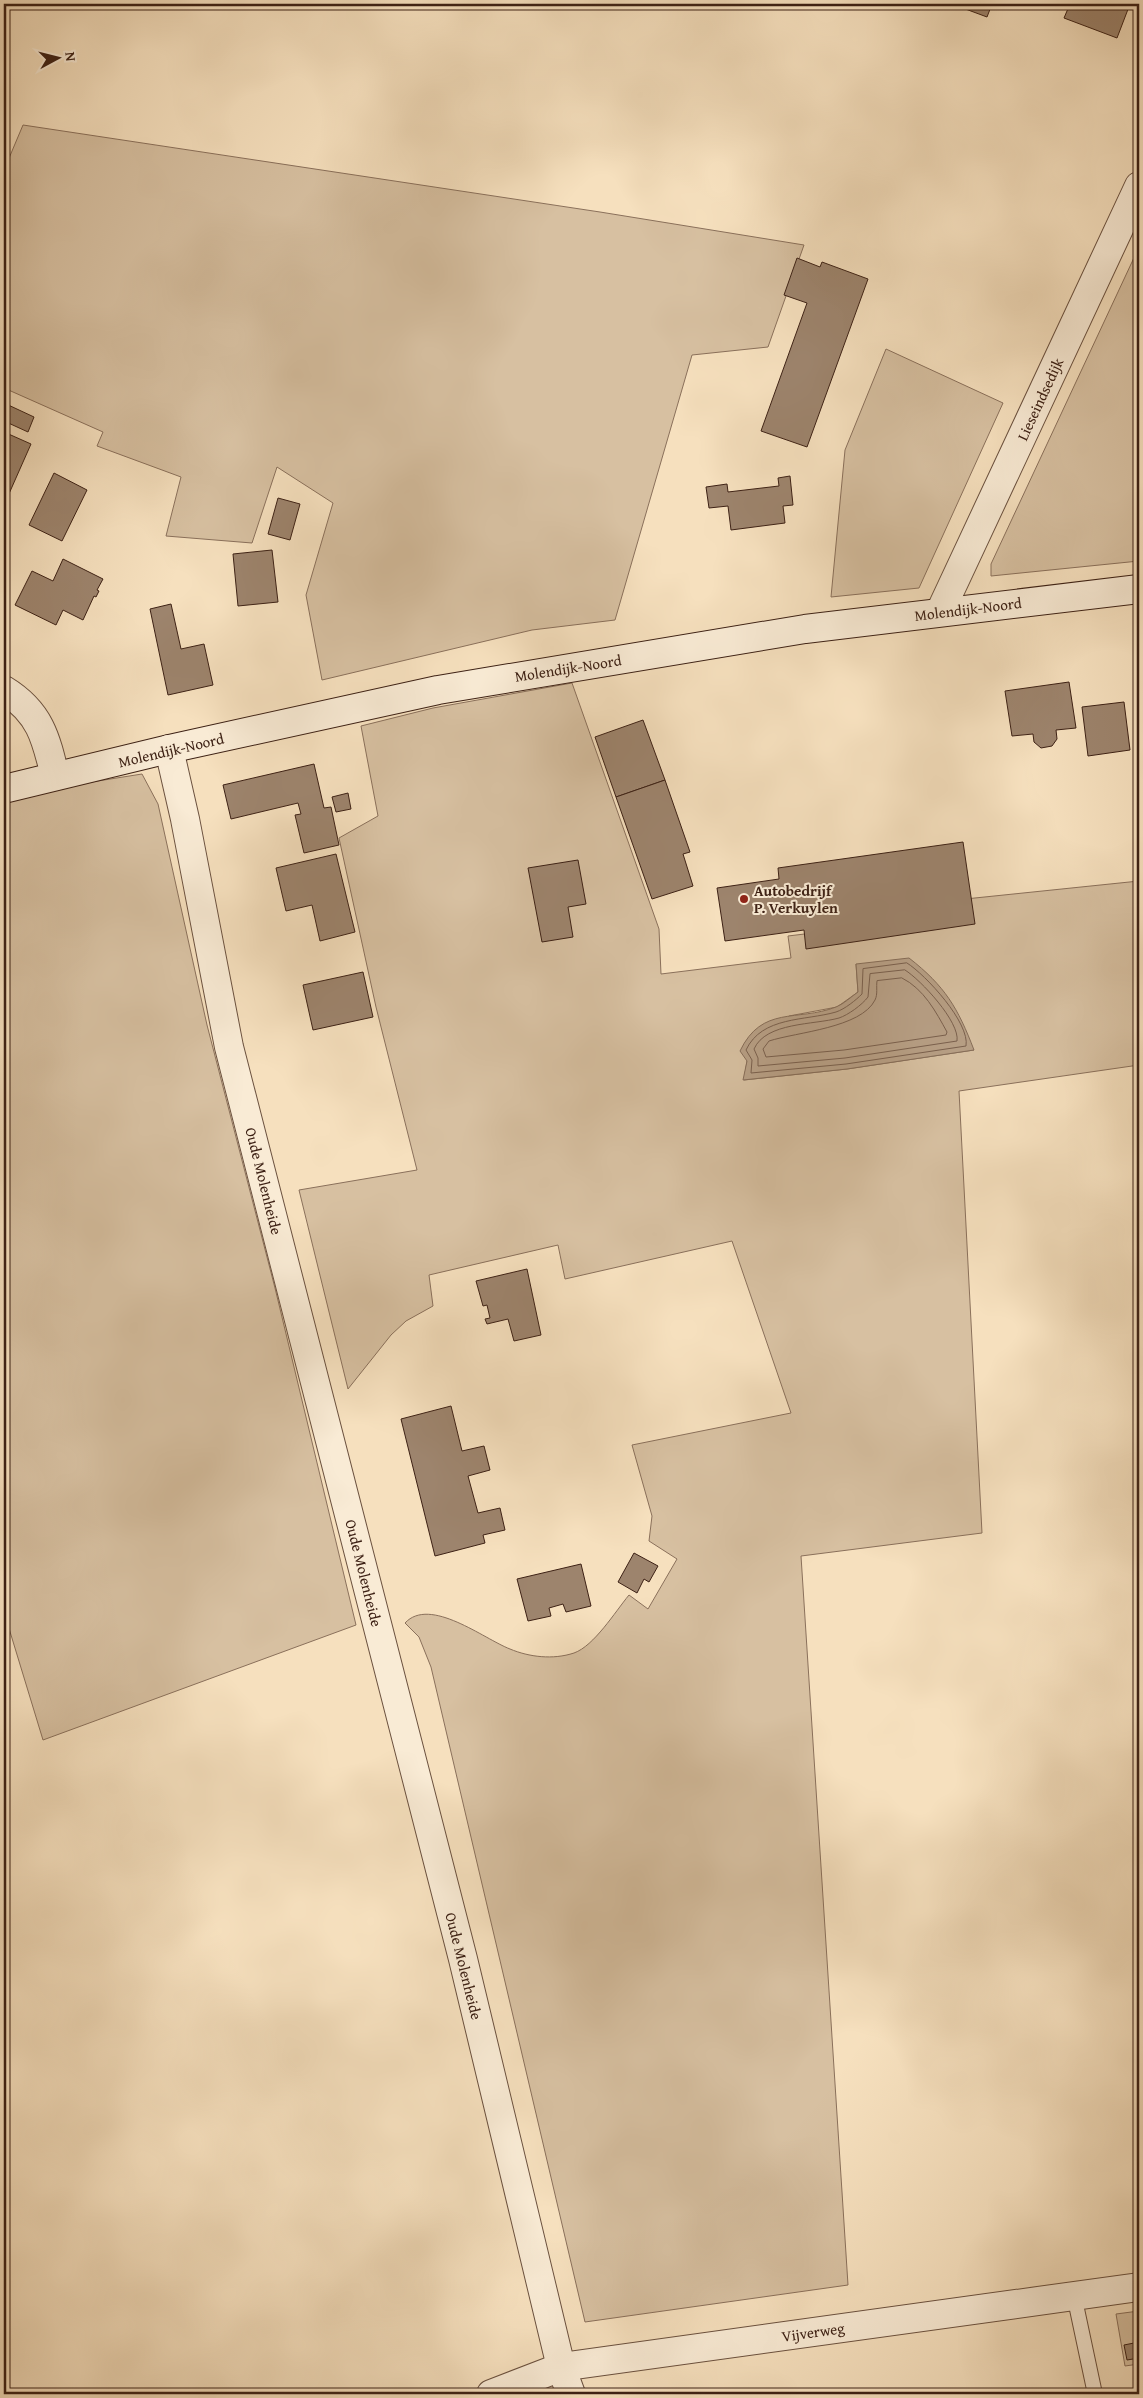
<svg xmlns="http://www.w3.org/2000/svg" width="1143" height="2398" font-family="'Gentium Book Plus',serif">
  <rect width="100%" height="100%" fill="#f6e0be"/>
  <filter id="stains"><feTurbulence type="fractalNoise" baseFrequency=".004" numOctaves="4"/><feColorMatrix values="0 0 0 0 .2 0 0 0 0 .09 0 0 0 0 .02 0 0 0 .5 -.17"/></filter>
  <radialGradient id="worn" r=".72"><stop offset=".6" stop-color="#630" stop-opacity="0"/><stop offset="1" stop-color="#630" stop-opacity=".3"/></radialGradient>
  <g fill="#d7c0a1" stroke="#8a705b" fill-rule="evenodd">
    <path d="M 23,125 L 600,212 L 804,245 L 768,347 L 692,355 L 615,620 L 532,630 L 322,680 L 306,595 L 333,503 L 277,467 L 252,543 L 166,536 L 181,477 L 97,446 L 103,432 L 4,388 L 4,170 Z"/>
    <path d="M 1139,247 L 1139,561 L 991,576 L 991,564 Z"/>
    <path d="M 886,349 L 1003,403 L 919,588 L 831,597 L 845,450 Z"/>
    <path d="M 572,683 L 659,929 L 661,974 L 791,958 L 788,936 L 945,917 L 946,901 L 1139,881 L 1139,1065 L 959,1091 L 982,1533 L 801,1556 L 848,2285 L 585,2322 L 431,1667 L 419,1637 L 405,1623 C 430,1596 484,1639 510,1649 C 529,1657 553,1660 574,1653 C 594,1646 615,1612 629,1595 L 648,1609 L 677,1559 L 649,1541 L 652,1516 L 632,1445 L 791,1413 L 732,1241 L 565,1279 L 558,1245 L 429,1275 L 433,1306 L 406,1321 L 391,1335 L 348,1389 L 299,1190 L 417,1170 L 376,1007 L 339,838 L 378,816 L 361,726 L 433,708 ZM 856,964 L 974,1050 L 847,1069 L 744,1080 L 747,1061 L 789,1016 L 837,1007 L 858,992 Z"/>
    <path d="M 142,774 L 158,804 L 207,1025 L 275,1288 L 356,1625 L 43,1740 L 4,1612 L 4,800 L 85,783 Z"/>
    <path d="M 1139,2311 L 1139,2364 L 1125,2366 L 1116,2314 Z"/>
  </g>
  <path fill="#b79f85" stroke="#866d58" d="M 909,958 C 945,986 958,1008 974,1050 L 847,1069 L 743,1080 L 747,1061 L 740,1051 C 762,1005 797,1022 836,1007 C 844,1004 852,996 858,992 L 856,964 Z"/>
  <g fill="none" stroke-linecap="round" stroke-linejoin="round">
    <g stroke="#7a604d" stroke-width="1">
      <path d="M 907,963 C 926,975 970,1023 966,1046 L 846,1064 L 751,1073 L 752,1060 L 746,1050 C 762,1016 805,1021 836,1012 C 845,1009 856,1000 862,994 L 863,969 Z"/>
      <path d="M 905,970 C 921,980 960,1022 957,1041 L 845,1058 L 758,1066 L 758,1058 L 754,1049 C 766,1022 814,1025 839,1018 C 848,1015 862,1005 868,997 L 870,974 Z"/>
      <path d="M 902,978 C 924,989 936,1012 947,1032 L 946,1035 L 844,1050 L 766,1057 L 763,1049 L 769,1041 C 797,1032 861,1028 875,1000 C 878,994 876,987 877,981 Z"/>
    </g>
  </g>
  <g fill="#9d846d" stroke="#3d2115">
    <path d="M 952,4 L 992,4 L 987,17 Z"/>
    <path d="M 1070,4 L 1130,4 L 1117,38 L 1064,18 Z"/>
    <path d="M 797,258 L 820,267 L 822,262 L 868,279 L 807,447 L 761,431 L 807,303 L 784,295 Z"/>
    <path d="M 4,403 L 34,417 L 28,432 L 4,421 Z"/>
    <path d="M 4,432 L 31,444 L 4,505 Z"/>
    <path d="M 54,473 L 87,490 L 62,541 L 29,525 Z"/>
    <path d="M 790,476 L 793,505 L 783,506 L 785,523 L 731,530 L 728,506 L 709,508 L 706,487 L 727,484 L 728,492 L 779,486 L 778,478 Z"/>
    <path d="M 278,498 L 300,504 L 290,540 L 268,534 Z"/>
    <path d="M 272,550 L 278,602 L 238,606 L 233,554 Z"/>
    <path d="M 63,559 L 103,579 L 97,590 L 99,591 L 96,597 L 94,596 L 83,620 L 63,610 L 56,625 L 15,605 L 32,571 L 53,581 Z"/>
    <path d="M 171,604 L 181,649 L 204,644 L 213,685 L 168,695 L 150,609 Z"/>
    <path d="M 1069,682 L 1076,728 L 1056,730 L 1057,739 L 1052,746 L 1041,748 L 1034,742 L 1033,734 L 1012,736 L 1005,691 Z"/>
    <path d="M 1124,702 L 1130,750 L 1088,756 L 1082,707 Z"/>
    <path d="M 643,720 L 665,780 L 616,797 L 595,737 Z"/>
    <path d="M 314,764 L 324,808 L 331,807 L 339,845 L 304,853 L 295,815 L 301,814 L 298,803 L 231,819 L 223,785 Z"/>
    <path d="M 665,780 L 690,852 L 683,854 L 693,886 L 652,899 L 616,797 Z"/>
    <path d="M 348,793 L 351,809 L 336,812 L 332,797 Z"/>
    <path d="M 963,842 L 975,924 L 806,949 L 804,930 L 725,941 L 717,888 L 779,879 L 778,868 Z"/>
    <path d="M 336,854 L 355,932 L 320,941 L 312,905 L 286,911 L 276,868 Z"/>
    <path d="M 578,860 L 586,904 L 568,907 L 573,937 L 542,942 L 528,868 Z"/>
    <path d="M 363,972 L 373,1017 L 313,1030 L 303,985 Z"/>
    <path d="M 527,1269 L 541,1335 L 514,1341 L 508,1319 L 487,1324 L 485,1319 L 490,1318 L 487,1305 L 483,1306 L 476,1281 Z"/>
    <path d="M 451,1406 L 462,1451 L 484,1446 L 490,1470 L 468,1476 L 478,1513 L 500,1508 L 505,1530 L 483,1535 L 485,1543 L 435,1556 L 401,1419 Z"/>
    <path d="M 634,1553 L 658,1566 L 649,1582 L 644,1579 L 637,1593 L 618,1582 Z"/>
    <path d="M 581,1564 L 591,1606 L 566,1612 L 563,1604 L 549,1608 L 551,1616 L 528,1621 L 517,1579 Z"/>
    <path d="M 1139,2342 L 1139,2358 L 1127,2360 L 1124,2345 Z"/>
  </g>
  <g fill="none" stroke-linecap="round" stroke-linejoin="round">
    <defs>
      <path id="lane" d="M 1074,2295 L 1095,2394"/>
      <g id="street">
        <path d="M 940,612 L 1139,186"/>
        <path d="M 4,690 C 40,712 46,738 55,776"/>
        <path d="M 169,749 L 185,819 L 229,1047 L 463,1959 L 561,2367 L 571,2394"/>
        <path d="M 491,2394 L 561,2367 L 1139,2287"/>
      </g>
      <path id="secondary" d="M 4,789 L 169,749 L 438,690 L 805,629 L 1139,589"/>
    </defs>
    <use href="#lane" stroke="#6b513f" stroke-width="16"/>
    <use href="#street" stroke="#6b513f" stroke-width="30"/>
    <use href="#secondary" stroke="#3d2115" stroke-width="30"/>
    <use href="#lane" stroke="#f9ebd5" stroke-width="14"/>
    <use href="#street" stroke="#f9ebd5" stroke-width="28"/>
    <use href="#secondary" stroke="#f9ebd5" stroke-width="28"/>
  </g>
  <circle fill="#8f2418" stroke="#f9ebd5" stroke-width="2" cx="744" cy="899" r="5"/>
  <g text-anchor="middle" dominant-baseline="central" stroke-width="4" stroke-linejoin="round" paint-order="stroke">
    <g font-size="15" fill="#3d2115" stroke="#f9ebd5">
      <text transform="translate(1040 399) rotate(-65)">Lieseindsedijk</text>
      <text transform="translate(968 609) rotate(-7)">Molendijk-Noord</text>
      <text transform="translate(568 668) rotate(-9)">Molendijk-Noord</text>
      <text transform="translate(171 750) rotate(-13)">Molendijk-Noord</text>
      <text transform="translate(264 1181) rotate(76)">Oude Molenheide</text>
      <text transform="translate(364 1573) rotate(76)">Oude Molenheide</text>
      <text transform="translate(464 1966) rotate(76)">Oude Molenheide</text>
      <text transform="translate(813 2332) rotate(-8)">Vijverweg</text>
    </g>
    <g font-size="15" font-weight="bold" fill="#3d2115" stroke="#f9ebd5" text-anchor="start">
      <text x="754" y="890">Autobedrijf<tspan x="754" dy="17">P. Verkuylen</tspan></text>
    </g>
  </g>
  <rect width="1143" height="2398" fill="none" stroke="#f6e0be" stroke-width="20"/>
  <rect x="5" y="5" width="1133" height="2388" fill="none" stroke="#3d2115" stroke-width="2.5"/>
  <rect x="10" y="10" width="1123" height="2378" fill="none" stroke="#3d2115"/>
  <g transform="translate(58 58) rotate(83)" stroke="#f9ebd5" stroke-width="4" paint-order="stroke">
  <path d="M0-4L9 19L0 12L-9 19Z" fill="#3d2115"/>
  <text y="-8" font-size="14" font-weight="bold" text-anchor="middle" fill="#3d2115">N</text>
  </g>
  <rect width="100%" height="100%" filter="url(#stains)"/>
  <rect width="100%" height="100%" fill="url(#worn)"/>
</svg>
